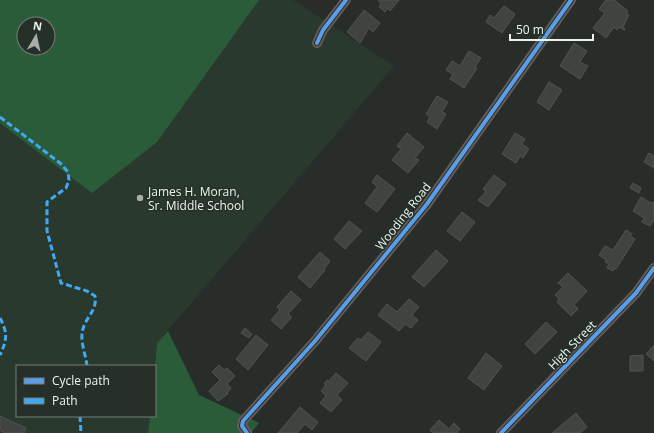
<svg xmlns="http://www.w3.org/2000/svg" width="654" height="433" font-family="'Open Sans',sans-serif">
  <rect width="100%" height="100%" fill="#282d29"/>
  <path fill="#2a392e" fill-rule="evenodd" d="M 0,0 L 293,0 L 394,66 L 157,343 L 155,366 L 17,366 L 17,416 L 150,416 L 148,433 L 0,433 ZM 24,24 L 48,24 L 48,48 L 24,48 Z"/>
  <g fill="#2a5c3a" fill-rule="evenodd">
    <path d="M 0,0 L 259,0 L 157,142 L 92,193 L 0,123 ZM 24,24 L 48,24 L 48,48 L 24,48 Z"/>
    <path d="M 168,331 L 199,395 L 259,423 L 251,433 L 148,433 L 150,416 L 155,416 L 155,366 L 157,343 Z"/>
  </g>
  <g fill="#404441" stroke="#4e5450">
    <path d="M 378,0 L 399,0 L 390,11 L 388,8 L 385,12 L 379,7 L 381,4 Z"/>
    <path d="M 606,0 L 614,0 L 628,11 L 626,13 L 629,15 L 623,27 L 625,29 L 624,30 L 619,27 L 617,30 L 614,27 L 606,38 L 593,28 L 605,13 L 599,9 Z"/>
    <path d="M 504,6 L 515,14 L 502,33 L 486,22 L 490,15 L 494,18 Z"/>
    <path d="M 364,10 L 380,23 L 373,32 L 369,28 L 360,43 L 347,32 Z"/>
    <path d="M 574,43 L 587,51 L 580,62 L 588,66 L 580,79 L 560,66 Z"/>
    <path d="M 469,51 L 481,58 L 475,67 L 477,68 L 464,88 L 450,79 L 453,74 L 446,70 L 452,61 L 460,66 Z"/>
    <path d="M 549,82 L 562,90 L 549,110 L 537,102 Z"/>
    <path d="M 437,96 L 448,102 L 442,112 L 446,114 L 437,129 L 427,122 L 430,117 L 426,114 Z"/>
    <path d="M 407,133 L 424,147 L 415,158 L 419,160 L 408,173 L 392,160 L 401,149 L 397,146 Z"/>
    <path d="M 515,133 L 525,139 L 522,144 L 529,149 L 523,158 L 520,156 L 516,163 L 502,154 Z"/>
    <path d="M 649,153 L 654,156 L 654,168 L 644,162 Z"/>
    <path d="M 377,175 L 395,189 L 377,212 L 365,203 L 377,187 L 372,182 Z"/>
    <path d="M 494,175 L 506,184 L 488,207 L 478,200 L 486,192 L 483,189 Z"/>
    <path d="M 633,183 L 641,188 L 639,193 L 630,188 Z"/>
    <path d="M 641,197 L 651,203 L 654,202 L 654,220 L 650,226 L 642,222 L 644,218 L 633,211 Z"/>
    <path d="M 462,212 L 475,222 L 460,241 L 447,231 Z"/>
    <path d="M 349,221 L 362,231 L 345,249 L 334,239 Z"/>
    <path d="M 626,230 L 632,234 L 630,236 L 635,239 L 616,269 L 615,268 L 613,271 L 607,268 L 609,264 L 605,262 L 606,260 L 599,255 L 605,246 L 613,250 Z"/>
    <path d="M 436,250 L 448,261 L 424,287 L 412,277 Z"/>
    <path d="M 320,252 L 330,261 L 324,269 L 325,270 L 310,288 L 298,277 Z"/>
    <path d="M 568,273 L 587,291 L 574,305 L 578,309 L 571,316 L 557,302 L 559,299 L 555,295 L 563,287 L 558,283 Z"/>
    <path d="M 291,291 L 301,300 L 288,314 L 292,317 L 281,329 L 271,320 L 280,310 L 277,307 Z"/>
    <path d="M 409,299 L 419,307 L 412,315 L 418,320 L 411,328 L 405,324 L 399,331 L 378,315 L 387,304 L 397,312 Z"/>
    <path d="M 546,322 L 557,332 L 535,354 L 525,344 Z"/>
    <path d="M 245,328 L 252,334 L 249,338 L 241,333 Z"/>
    <path d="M 368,332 L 381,342 L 366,361 L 349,348 L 358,338 L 361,340 Z"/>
    <path d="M 256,335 L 268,345 L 248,370 L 236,359 Z"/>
    <path d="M 654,345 L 654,361 L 646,354 Z"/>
    <path d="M 486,353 L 502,366 L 484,390 L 468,378 Z"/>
    <path d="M 643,355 L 643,371 L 630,371 L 630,356 Z"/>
    <path d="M 219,365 L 224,370 L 227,368 L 235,376 L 227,384 L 231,388 L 227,393 L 228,394 L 218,401 L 209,391 L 220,380 L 212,372 Z"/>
    <path d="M 336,373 L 348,383 L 337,395 L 342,400 L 331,412 L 320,403 L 326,396 L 321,391 L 326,385 L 324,384 L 327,380 L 329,381 Z"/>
    <path d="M 300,407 L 318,422 L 312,430 L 305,424 L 297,433 L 278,433 Z"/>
    <path d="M 576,413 L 587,427 L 580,433 L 552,433 Z"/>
    <path d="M 0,416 L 26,428 L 24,433 L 5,433 L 0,430 Z"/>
    <path d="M 439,420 L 449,429 L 454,423 L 460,429 L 457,433 L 433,433 L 430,430 Z"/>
  </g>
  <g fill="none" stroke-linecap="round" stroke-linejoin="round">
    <g stroke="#635a59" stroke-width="10">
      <path d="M 317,43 L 323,30 L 346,0"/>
      <path d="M 247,433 L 242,426 L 243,421 L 315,341 L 427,204 L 571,0"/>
      <path d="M 501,433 L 636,293 L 654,268"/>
    </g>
    <g stroke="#3fa9f5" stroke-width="3" stroke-dasharray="6 3" stroke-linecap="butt">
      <path d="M 0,117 L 60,163 L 68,172 L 69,180 L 66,188 L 47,202 L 47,231 L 61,283 L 87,291 L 95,296 C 98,311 83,319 82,334 C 81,344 86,356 87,366"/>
      <path d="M 0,318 C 8,333 7,340 0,355"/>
      <path d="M 80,416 L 81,433"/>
    </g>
    <defs>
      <g id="cycleway">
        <path d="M 317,43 L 323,30 L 346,0"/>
        <path d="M 247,433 L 242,426 L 243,421 L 315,341 L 427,204 L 571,0"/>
        <path d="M 501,433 L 636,293 L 654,268"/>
      </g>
    </defs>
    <use href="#cycleway" stroke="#253028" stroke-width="6"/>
    <use href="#cycleway" stroke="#5a9eea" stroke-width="4"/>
  </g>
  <circle fill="#a7aea9" stroke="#253028" stroke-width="1.5" cx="140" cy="198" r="4"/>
  <g text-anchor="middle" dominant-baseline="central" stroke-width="3" stroke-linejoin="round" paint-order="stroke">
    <g font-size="12" fill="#ecf4ee" stroke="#253028" text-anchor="start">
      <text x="148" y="191">James H. Moran,<tspan x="148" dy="14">Sr. Middle School</tspan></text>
    </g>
    <g font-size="12" fill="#ecf4ee" stroke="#253028">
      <text transform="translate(403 216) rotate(-52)">Wooding Road</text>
      <text transform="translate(572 345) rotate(-46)">High Street</text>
    </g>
  </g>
  <rect x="16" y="365" width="140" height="52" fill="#253028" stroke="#757e77"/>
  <rect x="24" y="378" width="20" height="6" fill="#5a9eea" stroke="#757e77"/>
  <text x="52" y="385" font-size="12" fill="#ecf4ee">Cycle path</text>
  <rect x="24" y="398" width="20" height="6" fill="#3fa9f5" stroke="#757e77"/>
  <text x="52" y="405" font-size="12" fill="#ecf4ee">Path</text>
  <g transform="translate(36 36) rotate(9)"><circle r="19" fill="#253028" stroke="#757e77"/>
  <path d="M0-3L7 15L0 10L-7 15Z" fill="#a7aea9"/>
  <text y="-6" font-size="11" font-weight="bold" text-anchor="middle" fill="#ecf4ee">N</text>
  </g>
  <path d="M510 34v6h83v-6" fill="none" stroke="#ecf4ee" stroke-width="2"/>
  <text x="516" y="34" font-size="12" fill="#ecf4ee" stroke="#253028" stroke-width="3" paint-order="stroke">50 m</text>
</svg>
